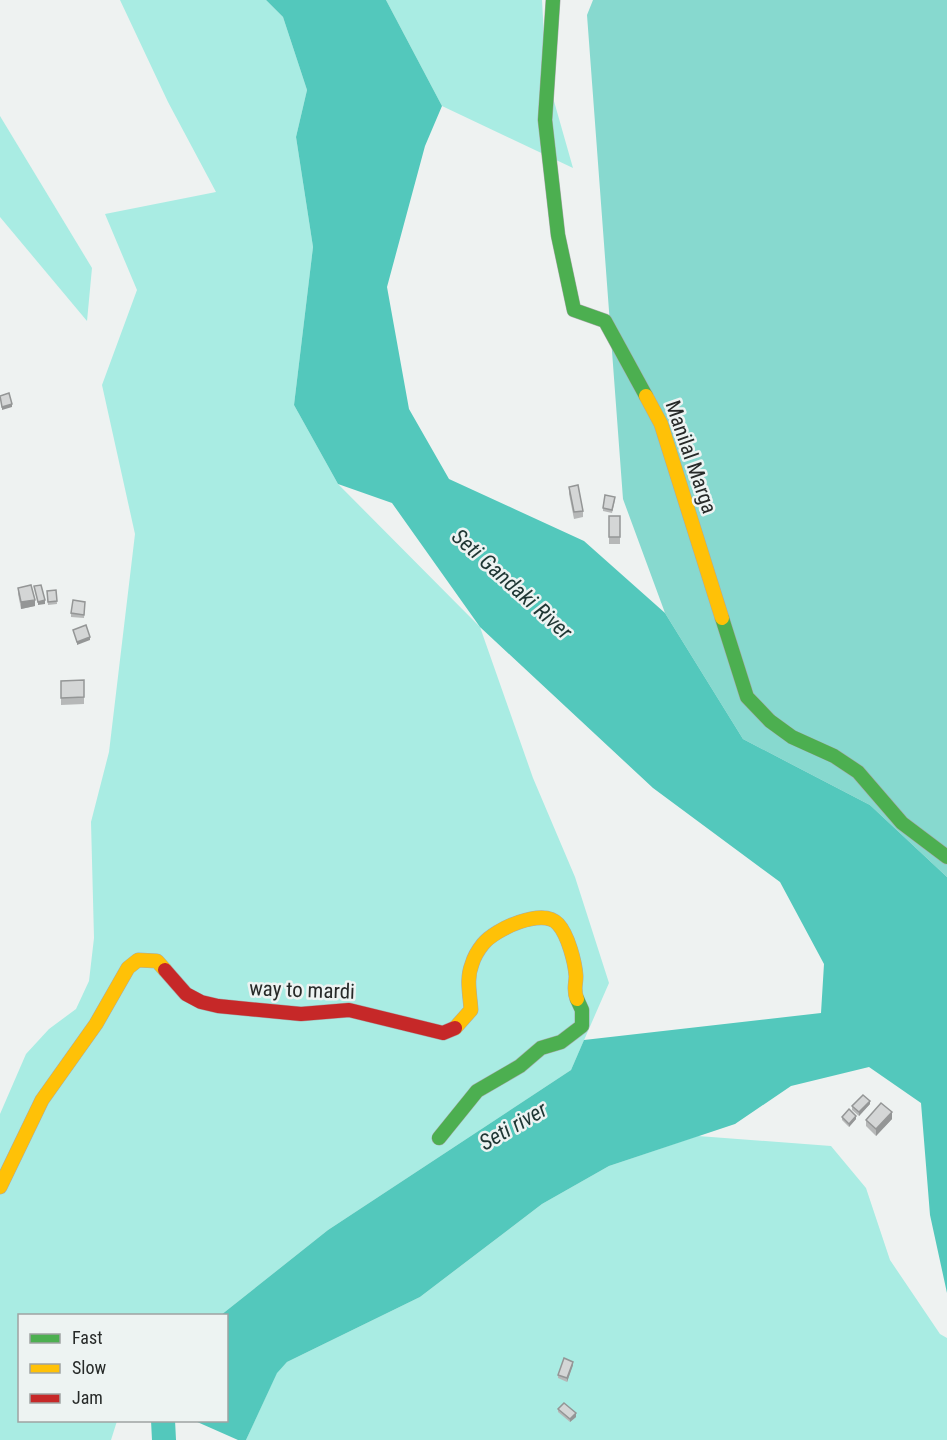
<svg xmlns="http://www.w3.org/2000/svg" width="947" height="1440" font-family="'Roboto Condensed',sans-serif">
  <rect width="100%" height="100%" fill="#eef2f1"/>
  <g fill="#a9ece3">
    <path d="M 120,0 L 266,0 L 283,17 L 307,90 L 296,137 L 313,247 L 294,405 L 338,484 L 480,627 L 533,778 L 575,877 L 609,983 L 571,1070 L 328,1230 L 221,1315 L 20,1316 L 20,1420 L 117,1421 L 111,1440 L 0,1440 L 0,1114 L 26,1054 L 49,1029 L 76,1009 L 89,981 L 94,938 L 91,822 L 109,752 L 135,534 L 102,385 L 137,290 L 105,214 L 216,192 L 168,102 Z"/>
    <path d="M 386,0 L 542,0 L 546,73 L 573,168 L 442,106 Z"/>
    <path d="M 0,116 L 92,268 L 87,321 L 0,217 Z"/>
    <path d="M 698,1136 L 831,1146 L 866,1188 L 890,1260 L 940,1334 L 947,1338 L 947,1440 L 246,1440 L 277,1372 L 287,1362 L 420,1297 L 542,1204 L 609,1166 Z"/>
  </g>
  <path fill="#87d9cf" d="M 593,0 L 947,0 L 947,877 L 870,805 L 743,739 L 665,613 L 623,499 L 587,15 Z"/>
  <path fill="#53c8bc" d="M 266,0 L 386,0 L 442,106 L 425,146 L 387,287 L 409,409 L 449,479 L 584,541 L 665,613 L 743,739 L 870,805 L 947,877 L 947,1293 L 930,1215 L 921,1103 L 869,1067 L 791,1086 L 735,1124 L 609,1166 L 542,1204 L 420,1297 L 287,1362 L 277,1373 L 246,1440 L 238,1440 L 195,1421 L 226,1420 L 226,1316 L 221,1315 L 328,1230 L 571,1070 L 584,1040 L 821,1013 L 824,964 L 780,882 L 653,788 L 480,627 L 392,503 L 338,484 L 294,405 L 313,247 L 296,137 L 307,90 L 283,17 Z"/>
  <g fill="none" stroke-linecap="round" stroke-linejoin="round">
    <path stroke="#53c8bc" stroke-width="24" d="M 163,1420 L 164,1440"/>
    <defs>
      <g id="fast">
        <path d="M 553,0 L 545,120 L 558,235 L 574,310 L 605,321 L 646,396"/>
        <path d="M 722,618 L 747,697 L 770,721 L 792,737 L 834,756 L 858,772 L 902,823 L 947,857"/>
        <path d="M 439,1138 L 477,1091 L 520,1066 L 541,1048 L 561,1042 L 582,1026 L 582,1010 L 577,999"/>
      </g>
      <g id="slow">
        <path d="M 646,396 L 661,424 L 722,618"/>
        <path d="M 455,1028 L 471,1010 C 470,994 466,979 472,964 C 474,957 479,949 483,944 C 495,929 543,907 558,924 C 568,935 575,962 576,976 C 576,985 573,990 577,999"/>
        <path d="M 0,1187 L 42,1100 L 96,1024 L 128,968 L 138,960 L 157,961 L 165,970"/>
      </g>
      <path id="jam" d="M 165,970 L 186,994 L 201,1002 L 218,1006 L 301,1014 L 349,1010 L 443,1033 L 455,1028"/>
    </defs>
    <use href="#fast" stroke="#a8aaaa" stroke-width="15"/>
    <use href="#slow" stroke="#a8aaaa" stroke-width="15"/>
    <use href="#jam" stroke="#a8aaaa" stroke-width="15"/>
    <use href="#fast" stroke="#4caf50" stroke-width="14"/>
    <use href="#slow" stroke="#ffc107" stroke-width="14"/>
    <use href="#jam" stroke="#c62828" stroke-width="14"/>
  </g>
  <g fill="#b6b8b8">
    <path d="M 569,487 L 583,511 L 583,517 L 574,519 L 569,494 Z"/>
    <path d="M 615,500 L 612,513 L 603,511 L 603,508 Z"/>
    <rect x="609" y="516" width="11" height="28"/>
    <path d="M 18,588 L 35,606 L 21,609 L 18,594 Z"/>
    <path d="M 56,590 L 57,604 L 48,605 L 47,591 Z"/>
    <path d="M 85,605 L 84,618 L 71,617 L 71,613 Z"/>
    <path d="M 84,680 L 84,704 L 61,705 L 61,681 Z"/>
    <path d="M 870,1104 L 859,1116 L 852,1110 L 852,1106 Z"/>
    <path d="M 842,1117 L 856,1119 L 849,1127 L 842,1120 Z"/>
    <path d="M 892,1119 L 876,1136 L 866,1126 L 866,1120 Z"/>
    <path d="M 573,1365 L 567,1382 L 558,1378 L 558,1375 Z"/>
    <path d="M 558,1409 L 576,1417 L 570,1422 L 558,1412 Z"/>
  </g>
  <g fill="#949696">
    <path d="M 12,404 L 12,407 L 2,410 L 2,407 Z"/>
    <path d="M 35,600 L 35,606 L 21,609 L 21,602 Z"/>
    <path d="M 45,600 L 45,604 L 38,605 L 38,602 Z"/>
    <path d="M 90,637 L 90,640 L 77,645 L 77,642 Z"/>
    <path d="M 870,1101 L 870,1104 L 859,1116 L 859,1112 Z"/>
    <path d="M 892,1112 L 892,1119 L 876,1136 L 876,1129 Z"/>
    <path d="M 856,1116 L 856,1119 L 849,1127 L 849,1124 Z"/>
    <path d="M 573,1362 L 573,1365 L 567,1382 L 567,1378 Z"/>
    <path d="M 576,1413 L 576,1417 L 570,1422 L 570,1419 Z"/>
  </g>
  <g fill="#d4d6d6" stroke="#949696" stroke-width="1.5">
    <path d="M 9,393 L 12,404 L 2,407 L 0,396 Z"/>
    <path d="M 578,485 L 583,511 L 574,512 L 569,487 Z"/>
    <path d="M 605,495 L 615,497 L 612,510 L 603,508 Z"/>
    <rect x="609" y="516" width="11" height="21"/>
    <path d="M 31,585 L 35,600 L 21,602 L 18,588 Z"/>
    <path d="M 41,585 L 45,600 L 38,602 L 34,586 Z"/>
    <path d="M 56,590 L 57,601 L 48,602 L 47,591 Z"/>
    <path d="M 73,600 L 85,602 L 84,615 L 71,613 Z"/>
    <path d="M 86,625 L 90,637 L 77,642 L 73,630 Z"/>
    <path d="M 84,680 L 84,697 L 61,698 L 61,681 Z"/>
    <path d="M 863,1095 L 870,1101 L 859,1112 L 852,1106 Z"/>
    <path d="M 881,1103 L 892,1112 L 876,1129 L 866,1120 Z"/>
    <path d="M 849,1109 L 856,1116 L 849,1124 L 842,1117 Z"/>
    <path d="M 564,1358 L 573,1362 L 567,1378 L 558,1375 Z"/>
    <path d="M 564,1403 L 576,1413 L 570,1419 L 558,1409 Z"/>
  </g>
  <g text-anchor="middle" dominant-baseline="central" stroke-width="5" stroke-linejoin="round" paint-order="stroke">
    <g font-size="21" fill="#272a29" stroke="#edf3f2">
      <text transform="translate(691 457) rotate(71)">Manilal Marga</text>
      <text transform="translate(302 990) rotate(2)">way to mardi</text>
    </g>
    <g font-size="22" font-style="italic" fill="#1f3633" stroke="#edf3f2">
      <text transform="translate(512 584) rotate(42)">Seti Gandaki River</text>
      <text transform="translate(513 1126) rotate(-30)">Seti river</text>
    </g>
  </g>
  <rect x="18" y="1314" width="210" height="108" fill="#edf3f2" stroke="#9ea3a2" stroke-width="1.5"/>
  <rect x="30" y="1334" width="30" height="9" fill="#4caf50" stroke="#9ea3a2" stroke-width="1.5"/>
  <text x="72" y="1344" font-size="18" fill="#272a29">Fast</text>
  <rect x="30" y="1364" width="30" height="9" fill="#ffc107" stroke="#9ea3a2" stroke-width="1.5"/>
  <text x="72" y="1374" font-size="18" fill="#272a29">Slow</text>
  <rect x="30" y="1394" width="30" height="9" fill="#c62828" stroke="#9ea3a2" stroke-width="1.5"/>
  <text x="72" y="1404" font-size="18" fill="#272a29">Jam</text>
</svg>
